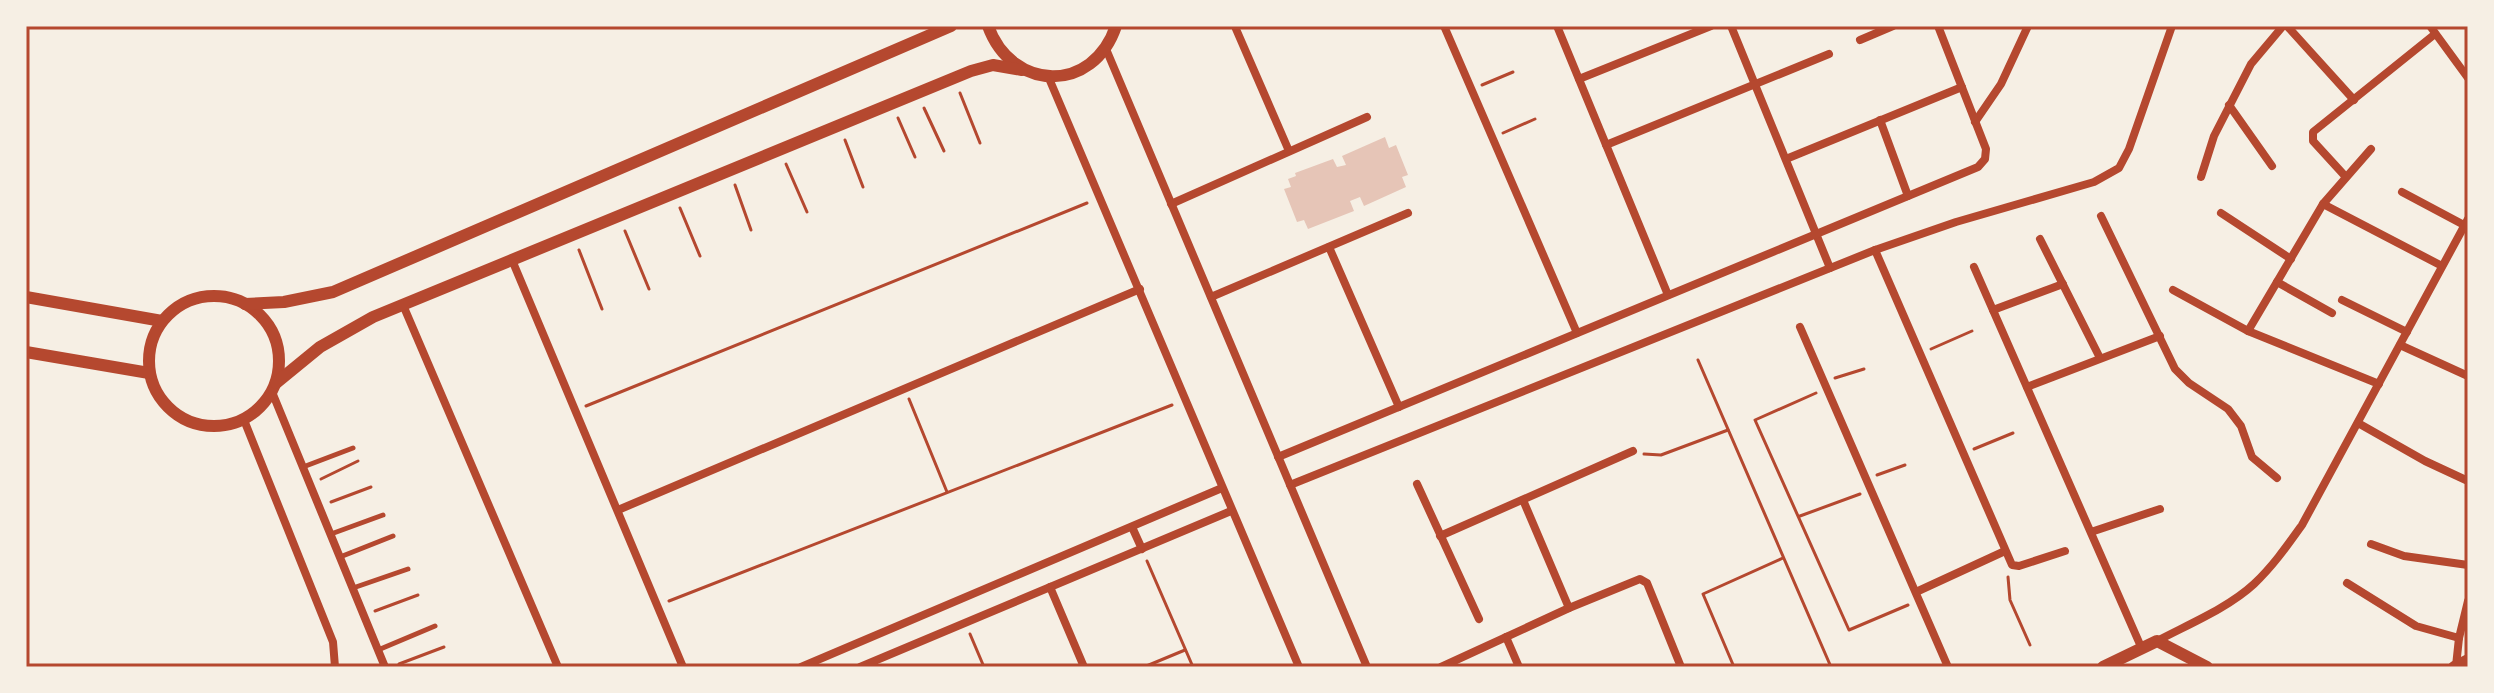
<svg xmlns="http://www.w3.org/2000/svg" width="2494" height="693" font-family="Inter,sans-serif">
  <rect width="100%" height="100%" fill="#f6efe4"/>
  <path fill="#e6c5b7" d="M 1385,137 L 1389,148 L 1396,145 L 1408,175 L 1402,177 L 1406,187 L 1364,206 L 1360,197 L 1350,201 L 1354,211 L 1308,229 L 1304,220 L 1297,222 L 1284,189 L 1291,187 L 1288,179 L 1296,176 L 1295,173 L 1333,159 L 1337,167 L 1346,165 L 1342,156 Z"/>
  <g fill="none" stroke-linecap="round" stroke-linejoin="round">
    <g stroke="#b5482f" stroke-width="3">
      <path d="M 1482,85 L 1513,72"/>
      <path d="M 960,93 L 980,143"/>
      <path d="M 924,108 L 944,151"/>
      <path d="M 898,118 L 915,157"/>
      <path d="M 1503,133 L 1535,119"/>
      <path d="M 845,140 L 863,187"/>
      <path d="M 786,164 L 807,212"/>
      <path d="M 735,185 L 751,230"/>
      <path d="M 680,208 L 700,256"/>
      <path d="M 625,231 L 649,289"/>
      <path d="M 579,250 L 602,309"/>
      <path d="M 1931,349 L 1972,331"/>
      <path d="M 1698,360 L 1831,667"/>
      <path d="M 1835,378 L 1864,369"/>
      <path d="M 1816,393 L 1755,420 L 1849,630 L 1908,605"/>
      <path d="M 909,399 L 947,492"/>
      <path d="M 586,406 L 1087,203"/>
      <path d="M 1974,449 L 2013,433"/>
      <path d="M 1644,454 L 1661,455 L 1728,430"/>
      <path d="M 1877,475 L 1905,465"/>
      <path d="M 321,479 L 358,461"/>
      <path d="M 331,502 L 371,487"/>
      <path d="M 1800,516 L 1860,494"/>
      <path d="M 1147,561 L 1193,667"/>
      <path d="M 2008,577 L 2010,600 L 2030,645"/>
      <path d="M 669,601 L 1172,405"/>
      <path d="M 375,611 L 418,595"/>
      <path d="M 970,634 L 984,667"/>
      <path d="M 399,664 L 444,647"/>
      <path d="M 1144,667 L 1185,650"/>
      <path d="M 1734,667 L 1703,594 L 1783,558"/>
    </g>
    <g stroke="#b5482f" stroke-width="5">
      <path d="M 303,467 L 353,448"/>
      <path d="M 331,534 L 383,515"/>
      <path d="M 340,557 L 393,536"/>
      <path d="M 353,588 L 408,569"/>
      <path d="M 378,650 L 435,626"/>
    </g>
    <g stroke="#b5482f" stroke-width="8">
      <path d="M 1444,26 L 1577,333"/>
      <path d="M 1557,26 L 1668,295"/>
      <path d="M 1731,26 L 1830,268"/>
      <path d="M 2287,26 L 2354,100"/>
      <path d="M 2430,26 L 2468,78"/>
      <path d="M 1236,29 L 1289,151"/>
      <path d="M 1860,40 L 1893,26"/>
      <path d="M 1106,49 L 1367,667"/>
      <path d="M 1048,76 L 1299,667"/>
      <path d="M 1579,79 L 1711,26"/>
      <path d="M 2229,105 L 2272,166"/>
      <path d="M 1880,120 L 1908,196"/>
      <path d="M 1975,122 L 2001,84 L 2028,26"/>
      <path d="M 1606,145 L 1829,54"/>
      <path d="M 1786,159 L 1962,87"/>
      <path d="M 2345,176 L 2313,141 L 2313,132 L 2435,34"/>
      <path d="M 2201,177 L 2214,136 L 2251,64 L 2283,26"/>
      <path d="M 2402,192 L 2464,225"/>
      <path d="M 1171,204 L 1367,117"/>
      <path d="M 2323,204 L 2442,266"/>
      <path d="M 2221,213 L 2291,259"/>
      <path d="M 2101,216 L 2175,369 L 2189,383 L 2228,409 L 2241,426 L 2252,457 L 2277,478"/>
      <path d="M 2040,239 L 2100,358"/>
      <path d="M 1329,247 L 1399,407"/>
      <path d="M 1875,250 L 2012,565 L 2019,566 L 2065,551"/>
      <path d="M 512,260 L 683,667"/>
      <path d="M 1974,267 L 2142,649"/>
      <path d="M 2277,282 L 2332,313"/>
      <path d="M 2173,290 L 2248,331 L 2379,384"/>
      <path d="M 1211,297 L 1408,213"/>
      <path d="M 2342,300 L 2407,332"/>
      <path d="M 403,305 L 558,667"/>
      <path d="M 1993,310 L 2063,284"/>
      <path d="M 1800,327 L 1948,667"/>
      <path d="M 2248,331 L 2323,204 L 2371,149"/>
      <path d="M 2400,345 L 2468,376"/>
      <path d="M 2027,387 L 2160,336"/>
      <path d="M 272,392 L 385,667"/>
      <path d="M 244,420 L 333,642 L 335,667"/>
      <path d="M 2358,423 L 2425,461 L 2468,481"/>
      <path d="M 1278,457 L 1978,167 L 1985,159 L 1986,149 L 1938,26"/>
      <path d="M 1417,484 L 1479,619"/>
      <path d="M 1290,485 L 1875,250 L 1956,222 L 2094,182 L 2119,168 L 2129,149 L 2172,26"/>
      <path d="M 1523,500 L 1569,608"/>
      <path d="M 618,510 L 1140,289"/>
      <path d="M 1132,527 L 1142,549"/>
      <path d="M 2091,532 L 2160,509"/>
      <path d="M 1440,536 L 1633,451"/>
      <path d="M 2371,544 L 2404,556 L 2468,565"/>
      <path d="M 2347,583 L 2416,626 L 2459,638"/>
      <path d="M 1050,587 L 1084,667"/>
      <path d="M 1916,592 L 2005,551"/>
      <path d="M 1506,637 L 1519,667"/>
      <path d="M 2157,641 C 2189,624 2228,608 2254,584 C 2273,566 2287,546 2302,525 L 2468,219"/>
      <path d="M 2456,666 L 2459,638 L 2468,601"/>
      <path d="M 801,667 L 1222,488"/>
      <path d="M 860,667 L 1231,511"/>
      <path d="M 1441,667 L 1569,608 L 1640,579 L 1647,583 L 1681,667"/>
    </g>
    <g stroke="#b5482f" stroke-width="12">
      <path d="M 988,26 C 1012,92 1093,94 1116,26"/>
      <circle cx="214" cy="361" r="65"/>
      <path d="M 26,297 L 162,321"/>
      <path d="M 245,304 L 284,302 L 333,292 L 951,26"/>
      <path d="M 26,352 L 149,373"/>
      <path d="M 276,383 L 320,347 L 373,317 L 971,71 L 993,65 L 1022,70"/>
      <path d="M 2103,667 L 2157,641 L 2207,667"/>
      <path d="M 2454,667 L 2468,660"/>
    </g>
  </g>
  <rect width="2494" height="693" fill="none" stroke="#f6efe4" stroke-width="56"/>
  <rect x="28" y="28" width="2438" height="637" fill="none" stroke="#b5482f" stroke-width="3"/>
</svg>
